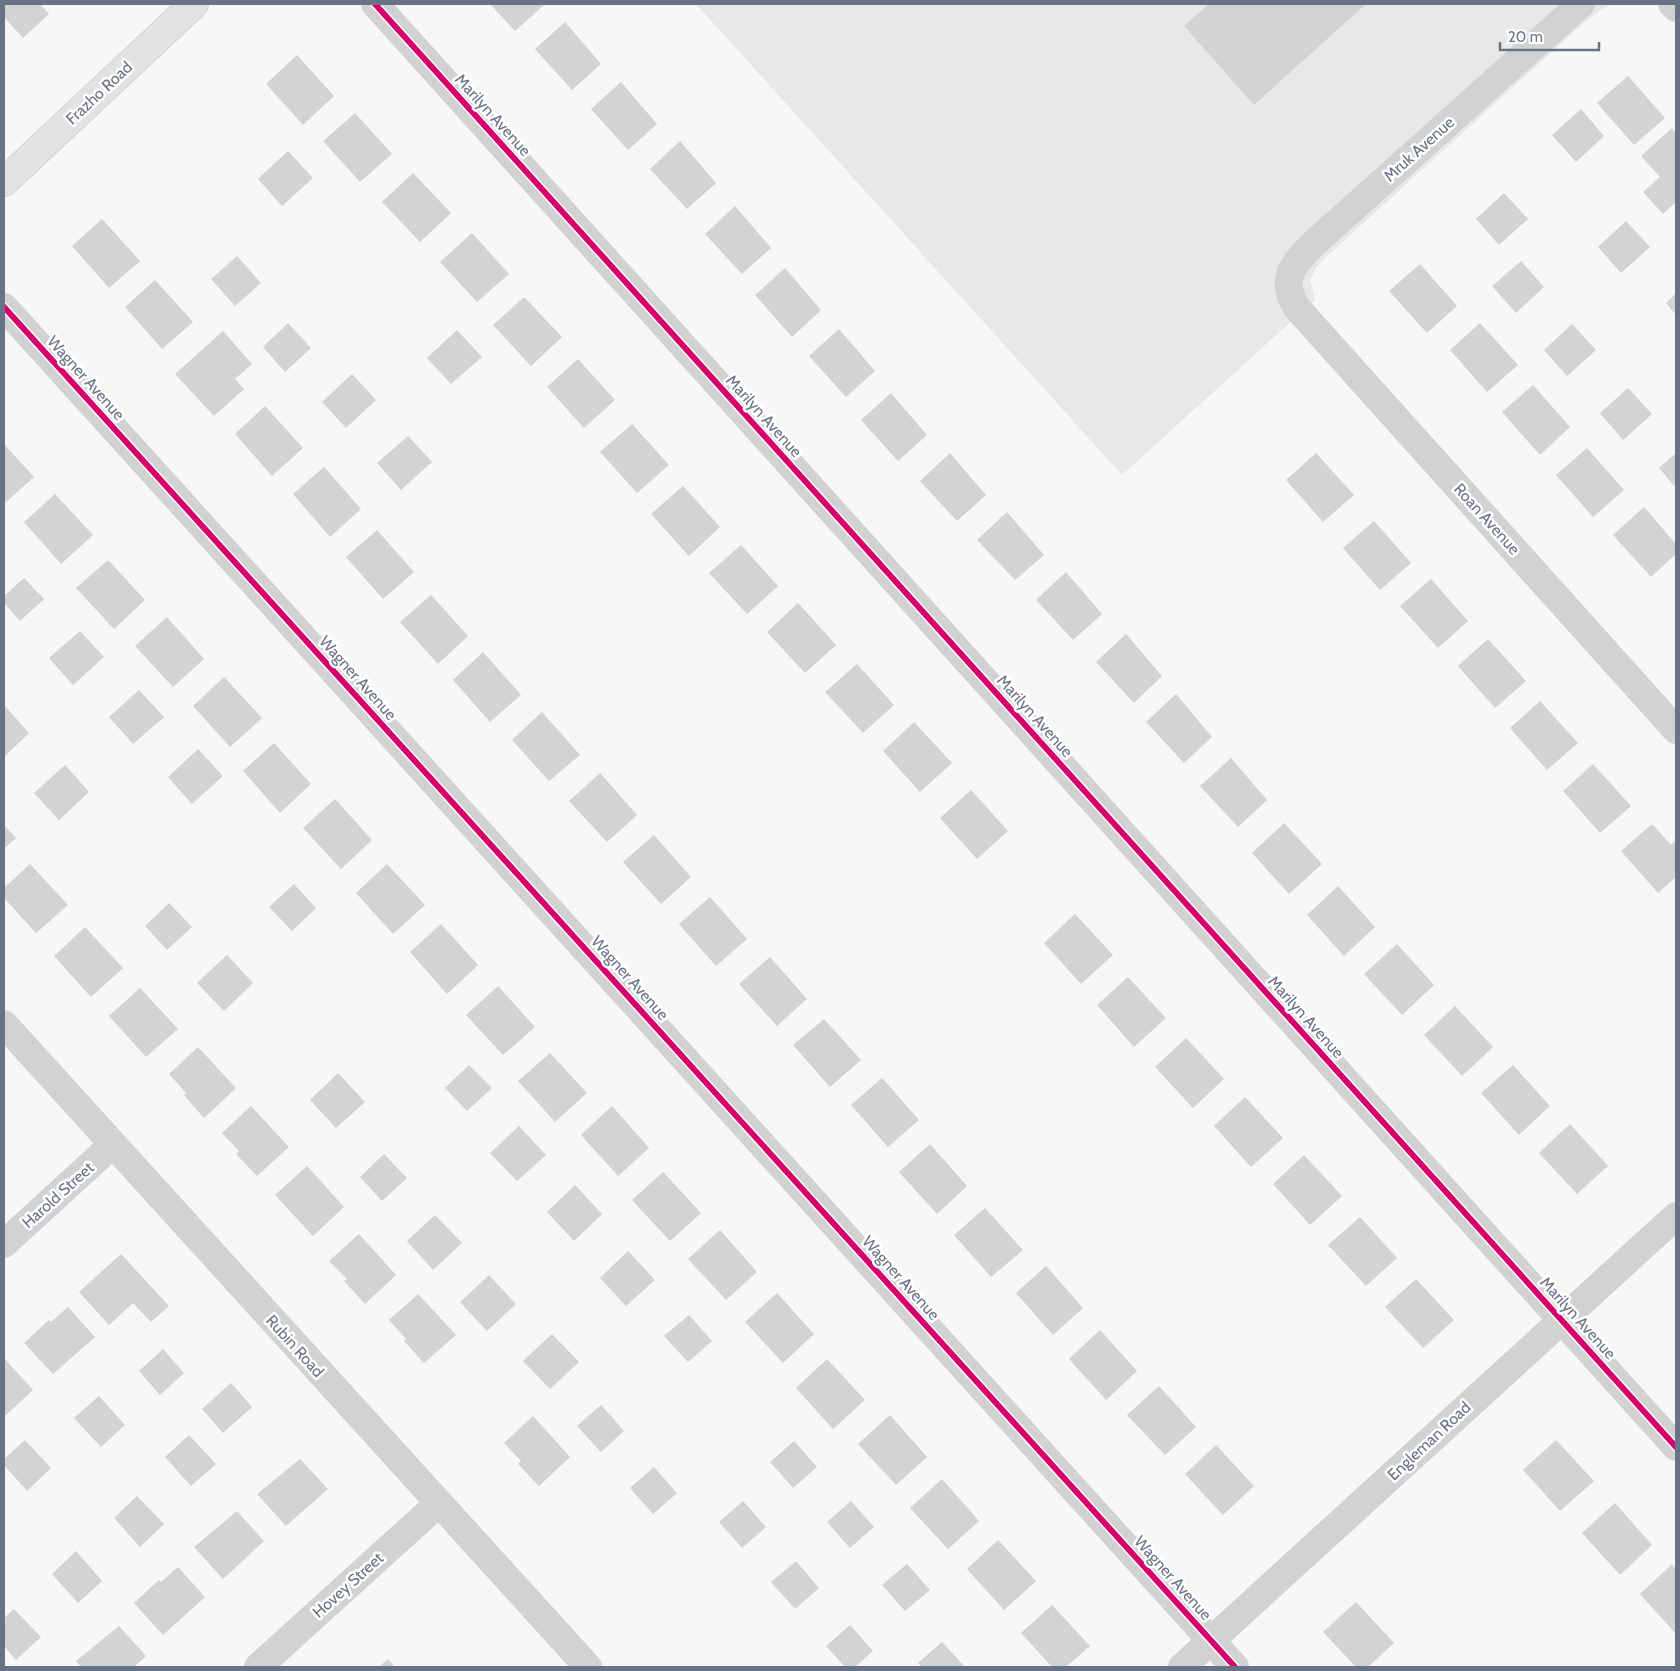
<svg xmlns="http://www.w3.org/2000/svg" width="1680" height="1671" font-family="Cabin,sans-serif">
  <rect width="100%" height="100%" fill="#f7f7f6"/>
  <path fill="#e7e8e9" d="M 696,4 L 1610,4 L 1586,21 L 1326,257 L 1316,268 L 1310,280 L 1315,300 L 1122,475 Z"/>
  <g fill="#d2d3d4">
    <path d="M 4,4 L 40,4 L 49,14 L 23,38 L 4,17 Z"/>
    <path d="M 490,4 L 543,4 L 544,5 L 515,31 Z"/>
    <path d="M 1209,4 L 1366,4 L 1254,105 L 1184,26 Z"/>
    <path d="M 565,22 L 601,64 L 572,90 L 535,49 Z"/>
    <path d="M 297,55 L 334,96 L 303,125 L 266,84 Z"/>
    <path d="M 1628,76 L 1665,118 L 1634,145 L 1597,103 Z"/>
    <path d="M 621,82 L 657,124 L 628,150 L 591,109 Z"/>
    <path d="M 1581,109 L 1604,136 L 1576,162 L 1552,135 Z"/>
    <path d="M 355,113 L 392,154 L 360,182 L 323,141 Z"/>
    <path d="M 1672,128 L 1676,133 L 1676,202 L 1663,214 L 1643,192 L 1660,177 L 1641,156 Z"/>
    <path d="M 680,141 L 716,183 L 687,209 L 650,169 Z"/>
    <path d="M 288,151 L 313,178 L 282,206 L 258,179 Z"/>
    <path d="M 413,173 L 451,213 L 420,242 L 382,202 Z"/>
    <path d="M 1504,193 L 1528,219 L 1499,245 L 1476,219 Z"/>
    <path d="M 735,206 L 771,248 L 742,274 L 705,234 Z"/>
    <path d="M 102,219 L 140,261 L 109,288 L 72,246 Z"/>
    <path d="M 1626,221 L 1650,247 L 1621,273 L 1598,247 Z"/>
    <path d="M 472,233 L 509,274 L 477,302 L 440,262 Z"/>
    <path d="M 237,256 L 261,283 L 235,306 L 211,279 Z"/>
    <path d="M 1521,261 L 1544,287 L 1516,313 L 1492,286 Z"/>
    <path d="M 1420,264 L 1457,306 L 1427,333 L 1389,291 Z"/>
    <path d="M 785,268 L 821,310 L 792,337 L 755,295 Z"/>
    <path d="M 155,280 L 193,322 L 162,349 L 125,307 Z"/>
    <path d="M 1676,293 L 1676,315 L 1666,303 Z"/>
    <path d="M 524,297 L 562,337 L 531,366 L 493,325 Z"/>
    <path d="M 288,323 L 311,348 L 285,372 L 263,347 Z"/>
    <path d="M 1480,323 L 1518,365 L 1487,392 L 1450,350 Z"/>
    <path d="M 1572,324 L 1596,350 L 1567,376 L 1544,350 Z"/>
    <path d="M 839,329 L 875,371 L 846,397 L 809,356 Z"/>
    <path d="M 457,330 L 482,357 L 451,384 L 427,358 Z"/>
    <path d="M 223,331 L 252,364 L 235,379 L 244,389 L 214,416 L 175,374 Z"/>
    <path d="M 578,359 L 615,400 L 584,428 L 547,387 Z"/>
    <path d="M 352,374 L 376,400 L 346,428 L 322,402 Z"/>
    <path d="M 1533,385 L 1570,427 L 1540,455 L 1502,412 Z"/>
    <path d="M 1628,388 L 1652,414 L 1623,440 L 1600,413 Z"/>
    <path d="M 891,393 L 927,435 L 898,461 L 861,420 Z"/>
    <path d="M 265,406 L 303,448 L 272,476 L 235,434 Z"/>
    <path d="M 632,424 L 669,465 L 637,493 L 600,452 Z"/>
    <path d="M 408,436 L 432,462 L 401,490 L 377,463 Z"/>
    <path d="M 4,444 L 34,477 L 4,504 Z"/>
    <path d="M 1587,448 L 1624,490 L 1593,517 L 1556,475 Z"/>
    <path d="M 950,453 L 986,495 L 957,521 L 920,481 Z"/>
    <path d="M 1316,453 L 1354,495 L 1323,522 L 1286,480 Z"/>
    <path d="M 1676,453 L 1676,488 L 1659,468 Z"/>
    <path d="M 324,467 L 361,509 L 330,537 L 293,494 Z"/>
    <path d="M 683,486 L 720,527 L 689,556 L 651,514 Z"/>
    <path d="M 55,494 L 93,535 L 61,564 L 24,522 Z"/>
    <path d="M 1644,507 L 1676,544 L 1676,554 L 1651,577 L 1613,535 Z"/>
    <path d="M 1007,512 L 1044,555 L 1015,580 L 977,540 Z"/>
    <path d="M 1374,521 L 1411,563 L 1380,590 L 1343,548 Z"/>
    <path d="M 377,530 L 414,572 L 383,599 L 346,557 Z"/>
    <path d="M 741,545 L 778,586 L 747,614 L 709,573 Z"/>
    <path d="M 108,560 L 145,600 L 114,629 L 76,588 Z"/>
    <path d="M 1066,572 L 1102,614 L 1073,640 L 1036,600 Z"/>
    <path d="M 24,578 L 44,599 L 20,621 L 4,603 L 4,596 Z"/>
    <path d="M 1431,579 L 1468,621 L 1438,648 L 1400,606 Z"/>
    <path d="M 431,595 L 468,636 L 438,664 L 400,622 Z"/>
    <path d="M 798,603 L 836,645 L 805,673 L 767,632 Z"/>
    <path d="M 167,617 L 204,659 L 173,687 L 135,646 Z"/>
    <path d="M 80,631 L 104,657 L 73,685 L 49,658 Z"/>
    <path d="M 1126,634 L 1162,676 L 1134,703 L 1096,662 Z"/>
    <path d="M 1488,639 L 1526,681 L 1495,708 L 1458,666 Z"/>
    <path d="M 483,652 L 521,695 L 490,722 L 453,680 Z"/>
    <path d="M 857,664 L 894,705 L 863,733 L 825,692 Z"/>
    <path d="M 224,677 L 262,718 L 230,747 L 193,706 Z"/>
    <path d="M 139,690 L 164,717 L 133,744 L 109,717 Z"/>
    <path d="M 1176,694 L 1212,737 L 1184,763 L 1146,722 Z"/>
    <path d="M 1540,701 L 1578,743 L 1547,770 L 1510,728 Z"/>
    <path d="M 5,706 L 29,733 L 4,757 L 4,708 Z"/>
    <path d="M 542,712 L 580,755 L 549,781 L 512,740 Z"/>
    <path d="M 914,722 L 952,763 L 920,792 L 883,751 Z"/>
    <path d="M 274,743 L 311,784 L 280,813 L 243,771 Z"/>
    <path d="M 198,749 L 223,776 L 192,804 L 168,777 Z"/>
    <path d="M 1231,758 L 1267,800 L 1238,827 L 1200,786 Z"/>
    <path d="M 1593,764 L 1631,806 L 1600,833 L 1563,791 Z"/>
    <path d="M 65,765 L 89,792 L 59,820 L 34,793 Z"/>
    <path d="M 600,773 L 637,815 L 607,842 L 569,801 Z"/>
    <path d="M 971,790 L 1008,831 L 977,859 L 940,818 Z"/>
    <path d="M 335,799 L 372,840 L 341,869 L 303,828 Z"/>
    <path d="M 1284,823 L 1322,864 L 1289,894 L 1252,853 Z"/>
    <path d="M 1652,824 L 1671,845 L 1676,839 L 1676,877 L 1658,893 L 1621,851 Z"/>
    <path d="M 4,825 L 16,838 L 4,849 Z"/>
    <path d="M 654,835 L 691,877 L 661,904 L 623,862 Z"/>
    <path d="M 30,864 L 68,905 L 36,933 L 4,898 L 4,888 Z"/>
    <path d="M 387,864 L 425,905 L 393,934 L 356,893 Z"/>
    <path d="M 294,884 L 316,908 L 292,931 L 269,907 Z"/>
    <path d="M 1338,886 L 1375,927 L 1344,956 L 1307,915 Z"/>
    <path d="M 710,897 L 747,939 L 716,966 L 679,924 Z"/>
    <path d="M 169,903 L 192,927 L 167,950 L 145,926 Z"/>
    <path d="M 1075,914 L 1113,955 L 1081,984 L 1044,943 Z"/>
    <path d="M 441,924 L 478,965 L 447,994 L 410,952 Z"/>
    <path d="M 85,927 L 123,968 L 91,997 L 54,956 Z"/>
    <path d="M 1397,944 L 1434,985 L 1402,1015 L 1364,974 Z"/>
    <path d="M 227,955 L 253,983 L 224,1011 L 197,983 Z"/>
    <path d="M 770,957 L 807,999 L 777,1026 L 739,984 Z"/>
    <path d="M 1128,977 L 1166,1018 L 1134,1047 L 1097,1005 Z"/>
    <path d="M 498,986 L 535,1027 L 503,1055 L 466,1015 Z"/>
    <path d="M 140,988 L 178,1029 L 146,1057 L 109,1016 Z"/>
    <path d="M 1455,1006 L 1493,1047 L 1462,1076 L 1424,1035 Z"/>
    <path d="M 824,1019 L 861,1060 L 830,1087 L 793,1045 Z"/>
    <path d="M 1186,1038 L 1224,1079 L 1193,1108 L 1155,1067 Z"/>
    <path d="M 198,1047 L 236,1088 L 204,1118 L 184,1095 L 186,1093 L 169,1074 Z"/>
    <path d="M 550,1053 L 587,1093 L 555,1122 L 518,1081 Z"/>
    <path d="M 469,1065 L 492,1088 L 467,1111 L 445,1088 Z"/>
    <path d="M 1513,1065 L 1550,1106 L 1519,1135 L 1481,1093 Z"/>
    <path d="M 338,1073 L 365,1102 L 336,1128 L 310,1100 Z"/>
    <path d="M 882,1078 L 919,1120 L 888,1147 L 851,1105 Z"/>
    <path d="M 1245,1097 L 1283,1138 L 1251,1167 L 1214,1126 Z"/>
    <path d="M 251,1106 L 289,1147 L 257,1176 L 236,1154 L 239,1151 L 222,1133 Z"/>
    <path d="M 612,1106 L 649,1148 L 618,1176 L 581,1135 Z"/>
    <path d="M 1570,1124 L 1608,1166 L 1577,1194 L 1539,1153 Z"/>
    <path d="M 519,1126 L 546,1155 L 517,1181 L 490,1153 Z"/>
    <path d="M 930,1144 L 967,1186 L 937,1214 L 899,1172 Z"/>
    <path d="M 384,1154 L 407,1178 L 382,1201 L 360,1177 Z"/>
    <path d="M 1304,1155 L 1342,1196 L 1310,1225 L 1273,1184 Z"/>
    <path d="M 307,1166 L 344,1207 L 313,1236 L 275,1195 Z"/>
    <path d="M 663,1172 L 701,1213 L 670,1241 L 632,1200 Z"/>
    <path d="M 575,1185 L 602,1214 L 574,1241 L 547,1212 Z"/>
    <path d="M 985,1208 L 1023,1250 L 991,1277 L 954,1235 Z"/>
    <path d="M 435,1215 L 462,1243 L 433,1270 L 407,1241 Z"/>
    <path d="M 1360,1217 L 1397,1258 L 1366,1286 L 1328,1245 Z"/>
    <path d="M 720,1230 L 757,1272 L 726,1300 L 688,1259 Z"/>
    <path d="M 359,1234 L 396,1275 L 365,1304 L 344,1281 L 347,1279 L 329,1261 Z"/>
    <path d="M 628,1251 L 655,1280 L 626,1306 L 600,1278 Z"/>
    <path d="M 121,1254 L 169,1306 L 151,1322 L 133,1303 L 109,1325 L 79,1292 Z"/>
    <path d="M 1046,1266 L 1083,1308 L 1053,1335 L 1016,1293 Z"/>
    <path d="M 489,1275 L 516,1304 L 487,1331 L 460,1302 Z"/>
    <path d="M 1416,1279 L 1454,1320 L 1423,1348 L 1385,1307 Z"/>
    <path d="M 777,1293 L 814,1334 L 783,1363 L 745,1322 Z"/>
    <path d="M 418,1294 L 456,1335 L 424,1363 L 404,1341 L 406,1339 L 389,1320 Z"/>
    <path d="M 68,1307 L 95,1337 L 53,1374 L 24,1343 L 49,1320 L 51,1322 Z"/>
    <path d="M 689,1315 L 712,1341 L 688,1362 L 664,1336 Z"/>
    <path d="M 1100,1330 L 1137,1371 L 1106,1400 L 1069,1359 Z"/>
    <path d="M 552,1334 L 579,1362 L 550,1389 L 523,1361 Z"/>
    <path d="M 163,1349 L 184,1373 L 160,1395 L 139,1371 Z"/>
    <path d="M 4,1358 L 33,1390 L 4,1417 Z"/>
    <path d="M 827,1359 L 865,1400 L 833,1429 L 796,1388 Z"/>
    <path d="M 231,1383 L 252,1407 L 223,1433 L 202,1409 Z"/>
    <path d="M 1159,1386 L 1196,1427 L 1165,1455 L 1127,1415 Z"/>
    <path d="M 99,1396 L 125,1425 L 101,1447 L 74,1418 Z"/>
    <path d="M 601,1405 L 624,1431 L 601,1452 L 577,1426 Z"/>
    <path d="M 890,1415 L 927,1457 L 896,1485 L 858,1444 Z"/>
    <path d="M 533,1416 L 570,1457 L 539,1486 L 518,1464 L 521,1461 L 504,1443 Z"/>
    <path d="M 189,1435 L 216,1464 L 191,1486 L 165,1457 Z"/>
    <path d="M 25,1440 L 51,1468 L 27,1491 L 4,1465 L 4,1459 Z"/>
    <path d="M 1556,1440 L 1594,1481 L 1560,1511 L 1523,1470 Z"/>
    <path d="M 794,1441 L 817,1467 L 793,1488 L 770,1462 Z"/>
    <path d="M 1216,1445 L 1254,1486 L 1223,1515 L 1185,1474 Z"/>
    <path d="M 300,1459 L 328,1489 L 286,1526 L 257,1494 Z"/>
    <path d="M 654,1467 L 677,1493 L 653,1514 L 630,1488 Z"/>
    <path d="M 942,1479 L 979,1521 L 948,1549 L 910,1508 Z"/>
    <path d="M 137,1496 L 164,1524 L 140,1547 L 114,1518 Z"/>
    <path d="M 743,1501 L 766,1527 L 742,1548 L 719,1522 Z"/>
    <path d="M 851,1501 L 874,1527 L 850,1548 L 827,1522 Z"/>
    <path d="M 1615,1503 L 1652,1545 L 1620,1575 L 1582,1533 Z"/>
    <path d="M 237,1511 L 264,1541 L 223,1579 L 194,1547 Z"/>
    <path d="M 998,1540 L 1036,1581 L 1004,1610 L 967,1569 Z"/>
    <path d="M 76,1551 L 102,1581 L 78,1603 L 52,1574 Z"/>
    <path d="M 796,1561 L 819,1588 L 795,1609 L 771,1582 Z"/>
    <path d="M 907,1564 L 930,1590 L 905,1611 L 882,1585 Z"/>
    <path d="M 1672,1564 L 1676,1569 L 1676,1634 L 1640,1594 Z"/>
    <path d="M 178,1567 L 205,1597 L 163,1635 L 134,1603 L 159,1580 L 161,1582 Z"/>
    <path d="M 1356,1602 L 1394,1643 L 1368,1667 L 1356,1667 L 1323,1632 Z"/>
    <path d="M 1052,1605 L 1090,1646 L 1066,1667 L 1052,1667 L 1021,1633 Z"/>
    <path d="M 14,1609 L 41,1637 L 16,1660 L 4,1646 L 4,1618 Z"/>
    <path d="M 850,1625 L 873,1651 L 855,1667 L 845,1667 L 826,1646 Z"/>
    <path d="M 119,1626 L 146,1656 L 134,1667 L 81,1667 L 76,1661 Z"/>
    <path d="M 942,1642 L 965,1667 L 922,1667 L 918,1663 Z"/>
    <path d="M 388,1659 L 395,1667 L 379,1667 Z"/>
  </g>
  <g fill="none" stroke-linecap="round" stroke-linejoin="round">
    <defs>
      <path id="secondary" d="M 4,182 L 194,4"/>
    </defs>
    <use href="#secondary" stroke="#d3d4d5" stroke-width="30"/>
    <g stroke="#d2d2d3" stroke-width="28">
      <path d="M 375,4 L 1676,1447"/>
      <path d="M 1581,4 L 1312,245 C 1292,266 1279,280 1297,308 L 1676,730"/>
      <path d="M 1672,4 L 1676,8"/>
      <path d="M 4,307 L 1235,1667"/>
      <path d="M 4,1024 L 588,1667"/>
      <path d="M 4,1244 L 112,1145"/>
      <path d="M 258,1667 L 439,1503"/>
      <path d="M 1182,1667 L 1676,1216"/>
    </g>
    <use href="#secondary" stroke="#e3e3e4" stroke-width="28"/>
    <defs>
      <g id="cycleway">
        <path d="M 375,4 L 1676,1447"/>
        <path d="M 4,307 L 1235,1667"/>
      </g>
    </defs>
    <use href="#cycleway" stroke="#fff" stroke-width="9"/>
    <use href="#cycleway" stroke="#d6006c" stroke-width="6"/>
  </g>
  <g text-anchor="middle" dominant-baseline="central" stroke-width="5" stroke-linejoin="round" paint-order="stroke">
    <g font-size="16" fill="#677387" stroke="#fff">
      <text transform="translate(99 93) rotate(-43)">Frazho Road</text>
      <text transform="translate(493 115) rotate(48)">Marilyn Avenue</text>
      <text transform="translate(1419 149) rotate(-42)">Mruk Avenue</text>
      <text transform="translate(86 378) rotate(48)">Wagner Avenue</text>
      <text transform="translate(764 416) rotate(48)">Marilyn Avenue</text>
      <text transform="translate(1487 519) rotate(48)">Roan Avenue</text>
      <text transform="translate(358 678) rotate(48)">Wagner Avenue</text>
      <text transform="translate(1035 716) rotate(48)">Marilyn Avenue</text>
      <text transform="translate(630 978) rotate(48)">Wagner Avenue</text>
      <text transform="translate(1306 1017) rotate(48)">Marilyn Avenue</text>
      <text transform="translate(58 1195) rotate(-42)">Harold Street</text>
      <text transform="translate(901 1278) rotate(48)">Wagner Avenue</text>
      <text transform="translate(1578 1318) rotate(48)">Marilyn Avenue</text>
      <text transform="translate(295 1346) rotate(48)">Rubin Road</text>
      <text transform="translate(1429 1441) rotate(-43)">Engleman Road</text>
      <text transform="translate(1173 1578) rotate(48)">Wagner Avenue</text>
      <text transform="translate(348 1585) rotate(-42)">Hovey Street</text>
    </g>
  </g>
  <rect width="1680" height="1671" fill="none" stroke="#677387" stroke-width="10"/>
  <path d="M1500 42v8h99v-8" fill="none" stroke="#677387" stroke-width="2.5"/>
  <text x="1508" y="42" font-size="15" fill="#677387" stroke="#ffffff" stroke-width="4" paint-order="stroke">20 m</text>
</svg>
